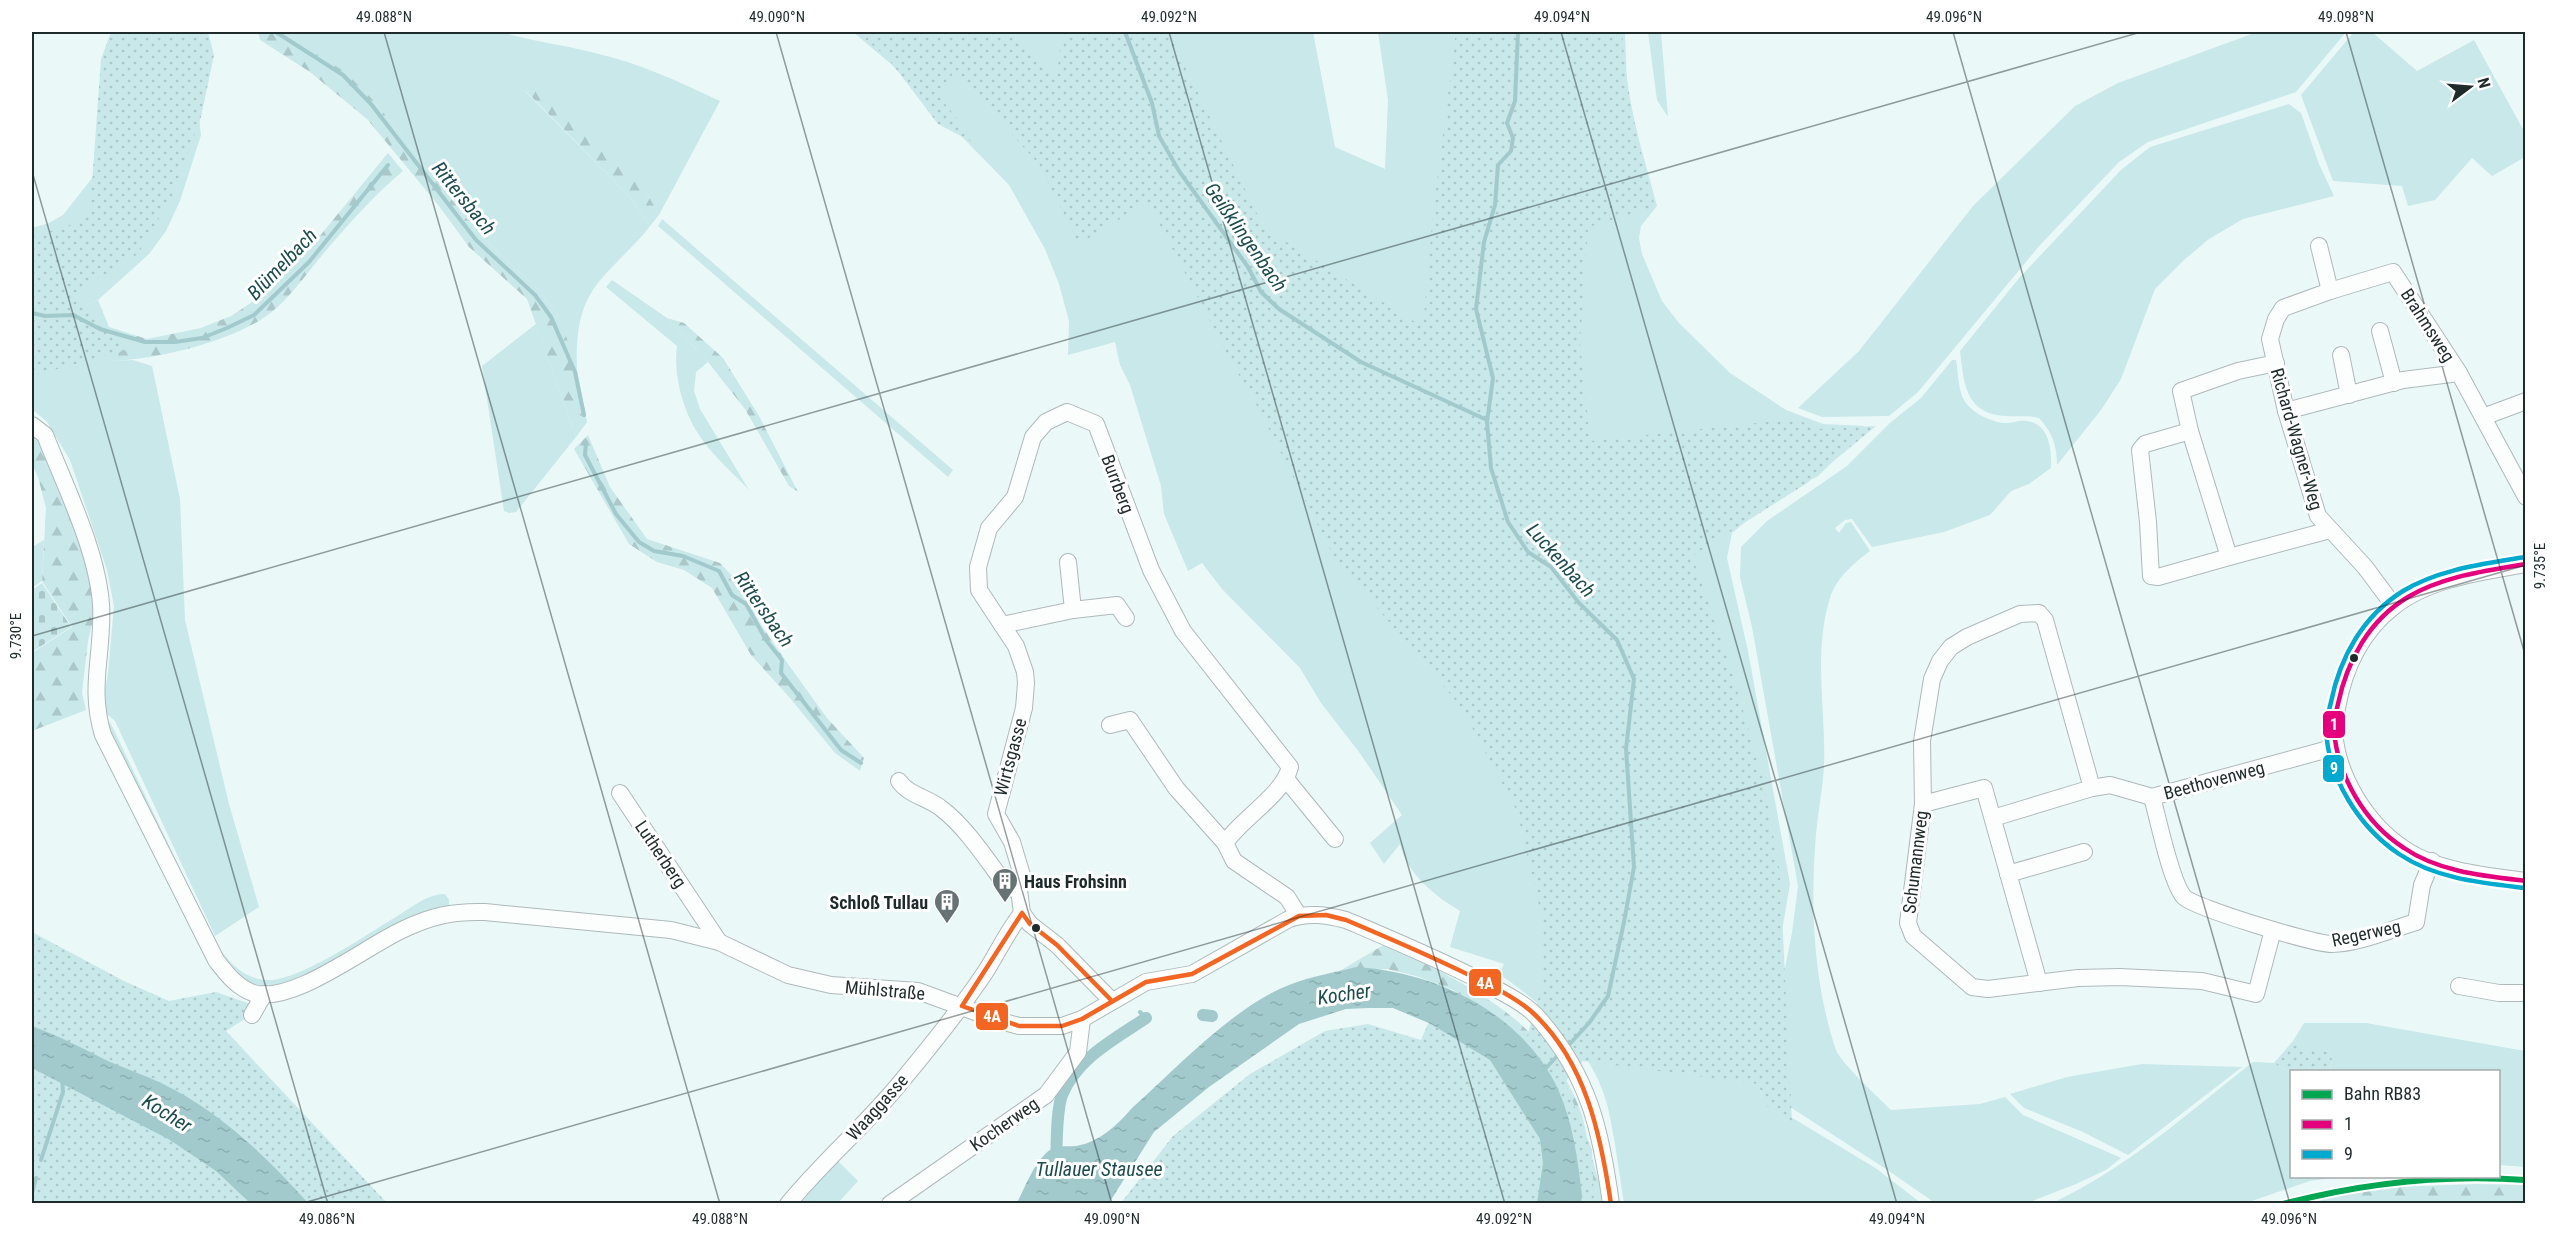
<svg xmlns="http://www.w3.org/2000/svg" width="2557" height="1235" font-family="'Roboto Condensed',sans-serif">
  <defs>
    <pattern id="forest-firs" width="22" height="20" patternUnits="userSpaceOnUse" patternTransform="scale(1.5)"><rect width="22" height="20" fill="#c8e8e9"/><path d="M5 1l3.5 6h-7zM16 11l3.5 6h-7z" fill="#abc7c8"/></pattern>
    <pattern id="cemetery-stones" width="16" height="16" patternUnits="userSpaceOnUse" patternTransform="scale(1.5)"><rect width="16" height="16" fill="#c8e8e9"/><path d="M2 7V4a2 2 0 0 1 4 0v3zM10 15v-3a2 2 0 0 1 4 0v3z" fill="#abc7c8"/></pattern>
    <pattern id="park-dots" width="8" height="8" patternUnits="userSpaceOnUse" patternTransform="scale(1.5)"><rect width="8" height="8" fill="#c8e8e9"/><path d="M2 2h.1M6 6h.1" fill="none" stroke="#abc7c8" stroke-width="1.8" stroke-linecap="round"/></pattern>
    <pattern id="water-ripples" width="26" height="14" patternUnits="userSpaceOnUse" patternTransform="scale(1.5)"><rect width="26" height="14" fill="#a2cacd"/><path d="M2 4q2-2 4 0t4 0M15 11q2-2 4 0t4 0" fill="none" stroke="#8baeb0"/></pattern>
  </defs>
  <rect width="100%" height="100%" fill="#ebf8f8"/>
  <g fill="#c8e8e9">
    <path d="M 282,32 L 501,32 C 532,41 564,45 595,53 C 639,63 680,82 720,101 L 659,215 L 646,191 L 524,90 L 631,198 L 650,226 C 633,249 605,270 591,293 C 577,316 576,345 577,370 L 557,314 L 538,290 L 477,232 L 375,102 Z"/>
    <path d="M 853,32 L 1313,32 L 1335,147 L 1385,169 L 1388,100 L 1378,32 L 1625,32 L 1627,88 L 1639,140 L 1657,206 L 1641,226 L 1639,238 L 1642,254 L 1662,301 L 1679,323 L 1730,373 L 1786,410 L 1823,424 L 1865,426 L 1856,439 L 1817,477 L 1781,492 L 1732,533 L 1727,558 L 1748,651 L 1790,884 L 1758,1071 L 1761,1093 L 1776,1108 L 1877,1169 L 1921,1203 L 1624,1203 C 1619,1172 1615,1139 1608,1108 C 1594,1050 1546,1006 1499,974 L 1504,964 L 1450,947 L 1460,911 C 1435,896 1407,874 1400,844 L 1384,864 L 1370,843 L 1402,815 L 1359,752 L 1321,703 L 1300,668 L 1222,589 L 1202,563 L 1188,571 L 1164,514 L 1161,486 L 1130,385 L 1120,365 L 1115,342 L 1068,355 L 1069,321 L 1059,284 L 1045,249 L 1009,185 L 891,64 Z"/>
    <path d="M 1648,32 L 1661,32 L 1668,117 L 1657,100 Z"/>
    <path d="M 2257,32 L 2346,32 L 2296,92 L 2148,142 L 2119,162 L 2040,245 L 1918,392 L 1889,416 L 1822,417 L 1798,408 L 1859,351 L 1973,206 L 2075,106 L 2118,83 Z"/>
    <path d="M 2354,32 L 2372,32 L 2417,71 L 2474,40 L 2525,133 L 2525,157 L 2492,176 L 2472,158 L 2435,200 L 2408,206 L 2402,186 L 2333,181 L 2301,95 Z"/>
    <path d="M 2289,104 L 2301,113 L 2319,164 L 2334,196 L 2243,219 L 2209,239 L 2184,260 L 2155,289 L 2121,379 L 2101,410 L 2057,465 C 2057,445 2052,432 2039,418 C 2027,415 2018,417 2006,416 C 1965,414 1964,383 1960,351 L 2020,277 L 2121,170 L 2150,147 Z"/>
    <path d="M 198,106 L 201,135 L 180,201 L 166,231 L 149,254 L 98,300 L 71,312 L 114,361 L 133,360 L 152,366 L 180,499 L 185,620 L 229,804 L 259,907 L 215,936 L 115,721 L 101,709 L 108,674 L 114,606 L 107,570 L 70,460 L 47,422 L 32,409 L 32,228 L 49,223 L 63,215 L 100,168 Z"/>
    <path d="M 662,219 L 953,470 L 948,477 L 658,226 Z"/>
    <path d="M 612,280 L 667,318 L 708,362 L 696,372 L 694,391 L 700,409 L 749,490 C 733,473 712,455 699,435 C 683,411 673,374 677,346 L 606,287 Z"/>
    <path d="M 536,324 L 576,437 L 516,512 L 509,513 L 504,511 L 482,366 Z"/>
    <path d="M 1952,360 L 1956,360 C 1958,371 1958,385 1962,396 C 1968,411 1988,421 2003,423 C 2011,424 2018,420 2026,421 C 2049,423 2052,449 2051,468 L 2029,484 L 2011,491 L 1990,515 L 1944,532 L 1872,547 L 1852,519 L 1845,520 L 1835,528 L 1839,533 L 1846,523 L 1851,522 L 1870,551 C 1854,563 1836,578 1830,598 C 1813,651 1826,711 1824,766 C 1823,788 1818,811 1816,834 C 1810,905 1813,982 1836,1050 C 1841,1063 1879,1098 1891,1110 L 1980,1104 L 2005,1097 L 2023,1115 L 2121,1158 L 2106,1170 L 2076,1184 L 2027,1203 L 1935,1203 L 1889,1171 L 1776,1098 L 1778,1003 L 1792,933 L 1798,886 L 1752,627 L 1740,577 L 1741,547 L 1767,521 L 1847,466 L 1891,422 L 1921,398 Z"/>
    <path d="M 44,540 L 42,581 L 32,588 L 32,547 Z"/>
    <path d="M 106,718 L 112,726 L 216,944 C 229,962 243,979 267,980 C 299,982 370,932 399,915 C 413,906 428,894 445,894 L 449,900 L 449,907 C 413,924 288,996 256,986 C 235,980 225,963 213,947 L 109,731 Z"/>
    <path d="M 2304,1023 L 2366,1023 L 2525,1051 L 2525,1167 L 2499,1165 L 2498,1072 L 2330,1071 L 2332,1059 L 2327,1050 L 2307,1051 L 2293,1041 Z"/>
    <path d="M 2253,1062 L 2274,1063 L 2291,1074 L 2292,1176 L 2339,1177 L 2310,1181 L 2246,1203 L 2050,1204 C 2126,1169 2188,1113 2253,1062 Z"/>
    <path d="M 2142,1064 L 2242,1067 L 2128,1155 L 2083,1132 L 2024,1108 L 2010,1094 L 2067,1077 Z"/>
    <path d="M 837,1160 L 858,1181 L 838,1203 L 800,1204 Z"/>
  </g>
  <g fill="url(#forest-firs)">
    <path d="M 258,32 L 282,32 L 345,72 L 375,102 L 477,232 L 538,290 L 557,314 L 569,344 L 577,370 L 587,422 L 576,437 L 527,299 L 469,247 L 439,206 L 367,119 L 310,72 L 260,40 Z"/>
    <path d="M 540,83 L 646,191 L 659,215 L 650,226 L 631,198 L 524,89 Z"/>
    <path d="M 388,153 L 403,171 C 372,197 344,229 318,260 C 302,280 284,305 262,319 C 224,343 158,359 114,361 L 97,346 L 71,312 L 98,300 L 109,327 L 147,339 L 201,328 L 231,316 L 260,297 L 314,243 Z"/>
    <path d="M 667,318 L 684,323 L 723,358 L 759,416 L 798,492 L 789,486 L 745,409 L 708,362 Z"/>
    <path d="M 32,433 L 38,438 L 55,473 L 90,570 L 94,616 L 88,641 L 82,693 L 86,710 L 32,731 L 32,653 L 72,627 L 42,581 L 46,508 L 38,477 L 32,464 Z"/>
    <path d="M 588,435 L 610,487 L 647,539 L 720,563 L 736,580 L 761,625 L 788,664 L 827,718 L 864,758 L 860,771 L 835,753 L 790,698 L 751,655 L 712,588 L 684,570 L 657,562 L 629,544 L 574,449 Z"/>
    <path d="M 1387,943 C 1466,986 1543,1016 1579,1107 C 1584,1119 1586,1134 1589,1147 C 1594,1166 1600,1185 1606,1203 L 1581,1203 L 1547,1070 L 1516,1032 L 1490,1012 L 1451,989 L 1416,976 L 1387,969 L 1338,972 Z"/>
    <path d="M 2476,1184 L 2525,1185 L 2525,1203 L 2303,1203 L 2369,1188 Z"/>
  </g>
  <path fill="url(#cemetery-stones)" d="M 42,583 L 71,627 L 32,652 L 32,590 Z"/>
  <g fill="url(#park-dots)">
    <path d="M 111,32 L 208,32 L 214,55 L 201,117 L 172,196 L 138,254 L 71,295 L 130,349 L 32,376 L 32,235 L 65,228 L 90,211 L 101,59 Z"/>
    <path d="M 856,32 L 1009,32 L 1057,77 L 1061,39 L 1056,32 L 1168,32 L 1264,228 L 1423,327 L 1433,214 L 1456,32 L 1622,32 C 1626,91 1639,150 1655,207 L 1588,227 L 1580,342 L 1590,441 L 1794,419 L 1821,429 L 1876,426 L 1807,483 L 1692,556 L 1730,665 L 1764,783 L 1780,873 L 1792,1122 L 1767,1106 L 1758,1084 L 1583,1061 L 1565,1082 L 1592,1150 L 1594,1203 L 1121,1203 L 1173,1136 L 1250,1074 L 1325,1031 L 1368,1024 L 1421,1040 L 1436,1005 L 1521,1057 L 1542,986 L 1543,922 L 1517,811 L 1461,707 L 1334,557 L 1255,402 L 1233,365 L 1148,202 L 1079,244 L 1038,163 L 955,72 L 936,93 L 980,146 L 938,124 L 887,57 Z"/>
    <path d="M 32,932 L 124,981 L 169,1001 L 216,992 L 262,1008 L 226,1031 L 387,1203 L 32,1203 Z"/>
    <path d="M 2293,1041 L 2307,1050 L 2327,1050 L 2332,1059 L 2330,1071 L 2292,1072 L 2291,1074 L 2274,1063 Z"/>
  </g>
  <g fill="url(#water-ripples)">
    <path d="M 1356,967 C 1437,972 1522,1013 1558,1089 C 1573,1123 1578,1160 1582,1196 L 1581,1203 L 1537,1203 L 1543,1163 L 1540,1139 L 1490,1060 L 1431,1024 L 1393,1008 L 1369,1008 L 1346,1009 L 1299,1024 L 1209,1087 L 1154,1132 L 1109,1203 L 1017,1203 C 1024,1189 1037,1156 1052,1149 C 1059,1145 1068,1147 1076,1146 C 1100,1142 1117,1125 1133,1107 C 1178,1067 1233,1007 1289,985 C 1311,976 1333,973 1356,967 Z"/>
    <path d="M 32,1026 C 59,1036 84,1049 110,1062 C 127,1069 144,1075 161,1083 C 218,1110 267,1157 308,1203 L 250,1203 L 216,1171 L 170,1140 L 32,1068 Z"/>
  </g>
  <g fill="none" stroke-linecap="round" stroke-linejoin="round">
    <g stroke="#a2cacd" stroke-width="4">
      <path d="M 276,32 L 343,75 L 371,104 L 476,240 L 535,295 L 551,317 L 575,372 L 584,415"/>
      <path d="M 1125,32 L 1152,103 L 1159,136 L 1179,171 L 1248,267 L 1261,292 L 1279,309 L 1361,362 L 1487,420"/>
      <path d="M 1518,32 L 1515,101 L 1507,123 L 1513,138 L 1511,151 L 1498,165 L 1495,205 L 1484,242 L 1476,309 L 1493,378 L 1487,422 L 1491,468 L 1508,522 L 1528,552 L 1551,567 L 1579,603 L 1617,640 L 1634,679 L 1626,749 L 1634,867 L 1624,922 L 1608,996 L 1589,1023 L 1566,1048"/>
      <path d="M 32,313 L 45,316 L 73,315 L 100,329 L 145,342 L 175,342 L 202,338 L 227,328 L 254,315 L 309,262 L 388,165"/>
      <path d="M 586,442 L 585,455 L 616,514 L 639,542 L 654,551 L 683,556 L 719,571 L 732,595 L 746,604 L 766,640 L 782,660 L 781,673 L 841,750 L 861,763"/>
      <path d="M 1140,1012 L 1146,1018"/>
      <path d="M 1541,1069 L 1546,1068 L 1560,1053"/>
      <path d="M 41,1160 L 63,1092 L 62,1077"/>
      <path d="M 32,1193 L 36,1178"/>
    </g>
    <g stroke="#a2cacd" stroke-width="12">
      <path d="M 1203,1015 L 1212,1016"/>
      <path d="M 1056,1163 C 1057,1144 1056,1112 1062,1095 C 1077,1058 1115,1039 1146,1018"/>
    </g>
    <defs>
      <g id="minor">
        <path d="M 2319,246 L 2330,291"/>
        <path d="M 2380,331 L 2394,383"/>
        <path d="M 2341,355 L 2349,395"/>
        <path d="M 2276,363 L 2238,371 L 2181,391 L 2190,431 L 2229,557 L 2330,530"/>
        <path d="M 2286,411 L 2403,380 L 2459,373"/>
        <path d="M 2483,417 L 2526,401"/>
        <path d="M 32,425 L 45,435 C 65,486 97,550 101,604 C 104,652 88,686 103,735 L 216,960 C 226,973 236,987 253,993 C 292,1005 365,947 402,930 C 431,916 453,911 485,912 L 671,930 L 719,942 L 788,975 L 831,985 L 918,991 L 997,1020 L 1019,1026 L 1062,1026 L 1082,1019 L 1146,982 L 1192,974 L 1289,919 C 1308,912 1327,915 1346,920 C 1393,940 1441,960 1487,984 C 1505,994 1527,1004 1540,1020 C 1589,1077 1601,1130 1611,1204"/>
        <path d="M 2190,431 L 2145,444 L 2140,450 L 2148,522 L 2151,576 L 2158,577 L 2229,557"/>
        <path d="M 2526,564 C 2482,572 2429,578 2393,607 C 2361,632 2344,669 2337,708 C 2336,715 2333,723 2334,731 C 2337,776 2366,823 2403,848 C 2435,871 2488,876 2526,881"/>
        <path d="M 2394,606 L 2365,567 L 2318,516 L 2286,411 L 2270,339 L 2276,319 L 2283,308 L 2330,291 L 2393,272 L 2459,373 L 2526,497"/>
        <path d="M 1073,610 L 1117,605 L 1126,618"/>
        <path d="M 1002,625 L 1073,610 L 1068,562"/>
        <path d="M 1110,725 L 1130,720 L 1176,788 L 1225,843"/>
        <path d="M 1286,779 L 1335,839"/>
        <path d="M 899,781 C 908,795 929,798 942,809 C 967,828 989,863 1008,888 L 1019,890"/>
        <path d="M 2092,788 L 2045,620 L 2039,613 L 2020,614 L 1967,637 L 1951,647 L 1940,661 L 1932,679 L 1922,741 L 1923,804 L 1908,923 L 1913,936 L 1972,987 L 1988,989 L 2078,978 L 2120,977 L 2202,981 L 2256,994 L 2273,930"/>
        <path d="M 620,793 L 719,942"/>
        <path d="M 2152,797 C 2158,818 2171,883 2184,897 C 2195,908 2314,944 2332,944 C 2357,944 2392,929 2416,922 L 2422,885 L 2432,861"/>
        <path d="M 1923,804 L 1984,788 L 2039,983"/>
        <path d="M 1993,818 L 2092,788 L 2110,785 L 2152,797 L 2336,747"/>
        <path d="M 2008,874 L 2084,852"/>
        <path d="M 2459,986 L 2499,993 L 2526,993"/>
        <path d="M 1111,1000 L 1057,945 L 1030,924 L 1022,913 L 1019,890 L 1022,875 L 1012,842 L 996,814 L 1024,708 L 1026,683 L 1025,672 L 1016,646 L 979,590 L 978,567 L 989,528 L 1015,497 L 1033,437 L 1046,422 L 1067,412 L 1096,424 L 1151,570 L 1183,631 L 1290,767 C 1283,795 1242,818 1225,843 L 1234,861 L 1287,897 L 1299,916"/>
        <path d="M 252,1015 L 264,994"/>
        <path d="M 788,1204 C 823,1161 865,1126 900,1083 C 930,1047 960,1010 986,971 C 998,952 1007,932 1022,913"/>
        <path d="M 890,1204 L 1046,1095 L 1078,1052 L 1082,1019"/>
      </g>
    </defs>
    <use href="#minor" stroke="#aeb9ba" stroke-width="18"/>
    <use href="#minor" stroke="#fcfefe" stroke-width="16"/>
    <defs>
      <path id="bus-1" d="M 2526,564 C 2486,571 2443,576 2408,597 C 2369,620 2347,661 2338,704 C 2336,713 2333,722 2334,731 C 2338,777 2365,823 2404,848 C 2439,872 2484,876 2526,881"/>
      <path id="bus-2" d="M 2525,557 C 2484,564 2439,569 2403,591 C 2363,616 2340,657 2331,702 C 2329,711 2326,720 2326,729 C 2328,778 2359,827 2399,854 C 2436,879 2482,883 2525,888"/>
      <path id="bus-3" d="M 1111,1000 L 1057,945 L 1030,924 L 1022,913 L 962,1006 L 1019,1026 L 1062,1026 L 1082,1019 L 1146,982 L 1192,974 L 1299,916 L 1326,915 L 1346,920 C 1391,939 1436,958 1479,980 C 1498,989 1518,999 1533,1013 C 1586,1062 1601,1136 1611,1204"/>
    </defs>
    <use href="#bus-1" stroke="#fff" stroke-width="9"/>
    <use href="#bus-2" stroke="#fff" stroke-width="9"/>
    <use href="#bus-3" stroke="#fff" stroke-width="9"/>
    <use href="#bus-1" stroke="#e5007d" stroke-width="4.5"/>
    <use href="#bus-2" stroke="#00a9ce" stroke-width="4.5"/>
    <use href="#bus-3" stroke="#f26522" stroke-width="4.5"/>
    <defs>
      <path id="rail-1" d="M 2283,1204 C 2363,1183 2443,1174 2526,1180"/>
    </defs>
    <use href="#rail-1" stroke="#fff" stroke-width="10"/>
    <use href="#rail-1" stroke="#00a651" stroke-width="6"/>
  </g>
  <path fill="none" stroke="#1f2a2b" stroke-width="1.5" stroke-opacity="0.45" d="M 384,32 L 720,1204M 776,32 L 1112,1204M 1169,32 L 1505,1204M 1561,32 L 1897,1204M 1953,32 L 2290,1204M 2346,32 L 2526,658M 32,171 L 328,1204M 32,636 L 2141,32M 300,1204 L 2526,565"/>
  <defs>
    <symbol id="building-pin" viewBox="-11 -11 22 30"><path d="M0 17L-7.5 6A9.5 9.5 0 1 1 7.5 6Z" fill="#667273" stroke="#fff"/><path d="M-4-6H4V6H1V3H-1V6H-4ZM-2.5-4.3h1.7v1.8h-1.7ZM.8-4.3h1.7v1.8H.8ZM-2.5-1h1.7V.8h-1.7ZM.8-1h1.7V.8H.8Z" fill="#fff"/></symbol>
  </defs>
  <g fill-rule="evenodd">
    <use href="#building-pin" x="990" y="866" width="30" height="40"/>
    <use href="#building-pin" x="932" y="887" width="30" height="40"/>
  </g>
  <g fill="#1f2a2b" stroke="#fff" stroke-width="2">
    <circle cx="2354" cy="658" r="5"/>
    <circle cx="1036" cy="928" r="5"/>
  </g>
  <g text-anchor="middle" dominant-baseline="central" stroke-width="6" stroke-linejoin="round" paint-order="stroke">
    <g font-size="18" fill="#1f2a2b" stroke="#fff">
      <text transform="translate(2428 325) rotate(57)">Brahmsweg</text>
      <text transform="translate(2297 439) rotate(74)">Richard-Wagner-Weg</text>
      <text transform="translate(1118 484) rotate(69)">Burrberg</text>
      <text transform="translate(1010 757) rotate(-75)">Wirtsgasse</text>
      <text transform="translate(2214 780) rotate(-15)">Beethovenweg</text>
      <text transform="translate(661 854) rotate(56)">Lutherberg</text>
      <text transform="translate(1915 862) rotate(-83)">Schumannweg</text>
      <text transform="translate(2366 933) rotate(-12)">Regerweg</text>
      <text transform="translate(885 990) rotate(5)">Mühlstraße</text>
      <text transform="translate(877 1107) rotate(-48)">Waaggasse</text>
      <text transform="translate(1004 1124) rotate(-35)">Kocherweg</text>
    </g>
    <g font-size="18" font-weight="bold" fill="#1f2a2b" stroke="#fff" text-anchor="start">
      <text x="1024" y="881">Haus Frohsinn</text>
      <text x="928" y="902" text-anchor="end">Schloß Tullau</text>
    </g>
    <g font-size="20" font-style="italic" fill="#1c4c4f" stroke="#fff">
      <text transform="translate(464 198) rotate(51)">Rittersbach</text>
      <text transform="translate(1246 237) rotate(55)">Geißklingenbach</text>
      <text transform="translate(282 264) rotate(-46)">Blümelbach</text>
      <text transform="translate(1561 560) rotate(48)">Luckenbach</text>
      <text transform="translate(764 609) rotate(55)">Rittersbach</text>
      <text transform="translate(1344 994) rotate(-8)">Kocher</text>
      <text transform="translate(167 1113) rotate(32)">Kocher</text>
      <text x="1099" y="1169">Tullauer Stausee</text>
    </g>
  </g>
  <g stroke="#fff" stroke-width="2">
    <rect x="2322" y="710" width="24" height="29" rx="6" fill="#e5007d"/>
    <rect x="2322" y="754" width="23" height="29" rx="6" fill="#00a9ce"/>
    <rect x="1468" y="968" width="34" height="29" rx="6" fill="#f26522"/>
    <rect x="975" y="1002" width="34" height="29" rx="6" fill="#f26522"/>
  </g>
  <g font-size="16" text-anchor="middle" font-weight="bold" fill="#fff">
    <text x="2334" y="730">1</text>
    <text x="2334" y="774">9</text>
    <text x="1485" y="989">4A</text>
    <text x="992" y="1022">4A</text>
  </g>
  <rect width="2557" height="1235" fill="none" stroke="#ffffff" stroke-width="66"/>
  <rect x="2290" y="1070" width="210" height="108" fill="#ffffff" stroke="#a5aaaa" stroke-width="1.5"/>
  <rect x="2302" y="1090" width="30" height="9" fill="#00a651" stroke="#a5aaaa" stroke-width="1.5"/>
  <text x="2344" y="1100" font-size="18" fill="#1f2a2b">Bahn RB83</text>
  <rect x="2302" y="1120" width="30" height="9" fill="#e5007d" stroke="#a5aaaa" stroke-width="1.5"/>
  <text x="2344" y="1130" font-size="18" fill="#1f2a2b">1</text>
  <rect x="2302" y="1150" width="30" height="9" fill="#00a9ce" stroke="#a5aaaa" stroke-width="1.5"/>
  <text x="2344" y="1160" font-size="18" fill="#1f2a2b">9</text>
  <g transform="translate(2470 87) rotate(74)" stroke="#ffffff" stroke-width="4.5" paint-order="stroke">
  <path d="M0-4.5L10 22L0 15L-10 22Z" fill="#1f2a2b"/>
  <text y="-9" font-size="16" font-weight="bold" text-anchor="middle" fill="#1f2a2b">N</text>
  </g>
  <rect x="33" y="33" width="2491" height="1169" fill="none" stroke="#1f2a2b" stroke-width="2"/>
  <g font-size="15" text-anchor="middle" fill="#1f2a2b">
    <text x="384" y="22">49.088°N</text>
    <text x="777" y="22">49.090°N</text>
    <text x="1169" y="22">49.092°N</text>
    <text x="1562" y="22">49.094°N</text>
    <text x="1954" y="22">49.096°N</text>
    <text x="2346" y="22">49.098°N</text>
    <text transform="translate(2540 566) rotate(-90)" y="5">9.735°E</text>
    <text transform="translate(16 636) rotate(-90)" y="5">9.730°E</text>
    <text x="327" y="1224">49.086°N</text>
    <text x="720" y="1224">49.088°N</text>
    <text x="1112" y="1224">49.090°N</text>
    <text x="1504" y="1224">49.092°N</text>
    <text x="1897" y="1224">49.094°N</text>
    <text x="2289" y="1224">49.096°N</text>
  </g>
</svg>
